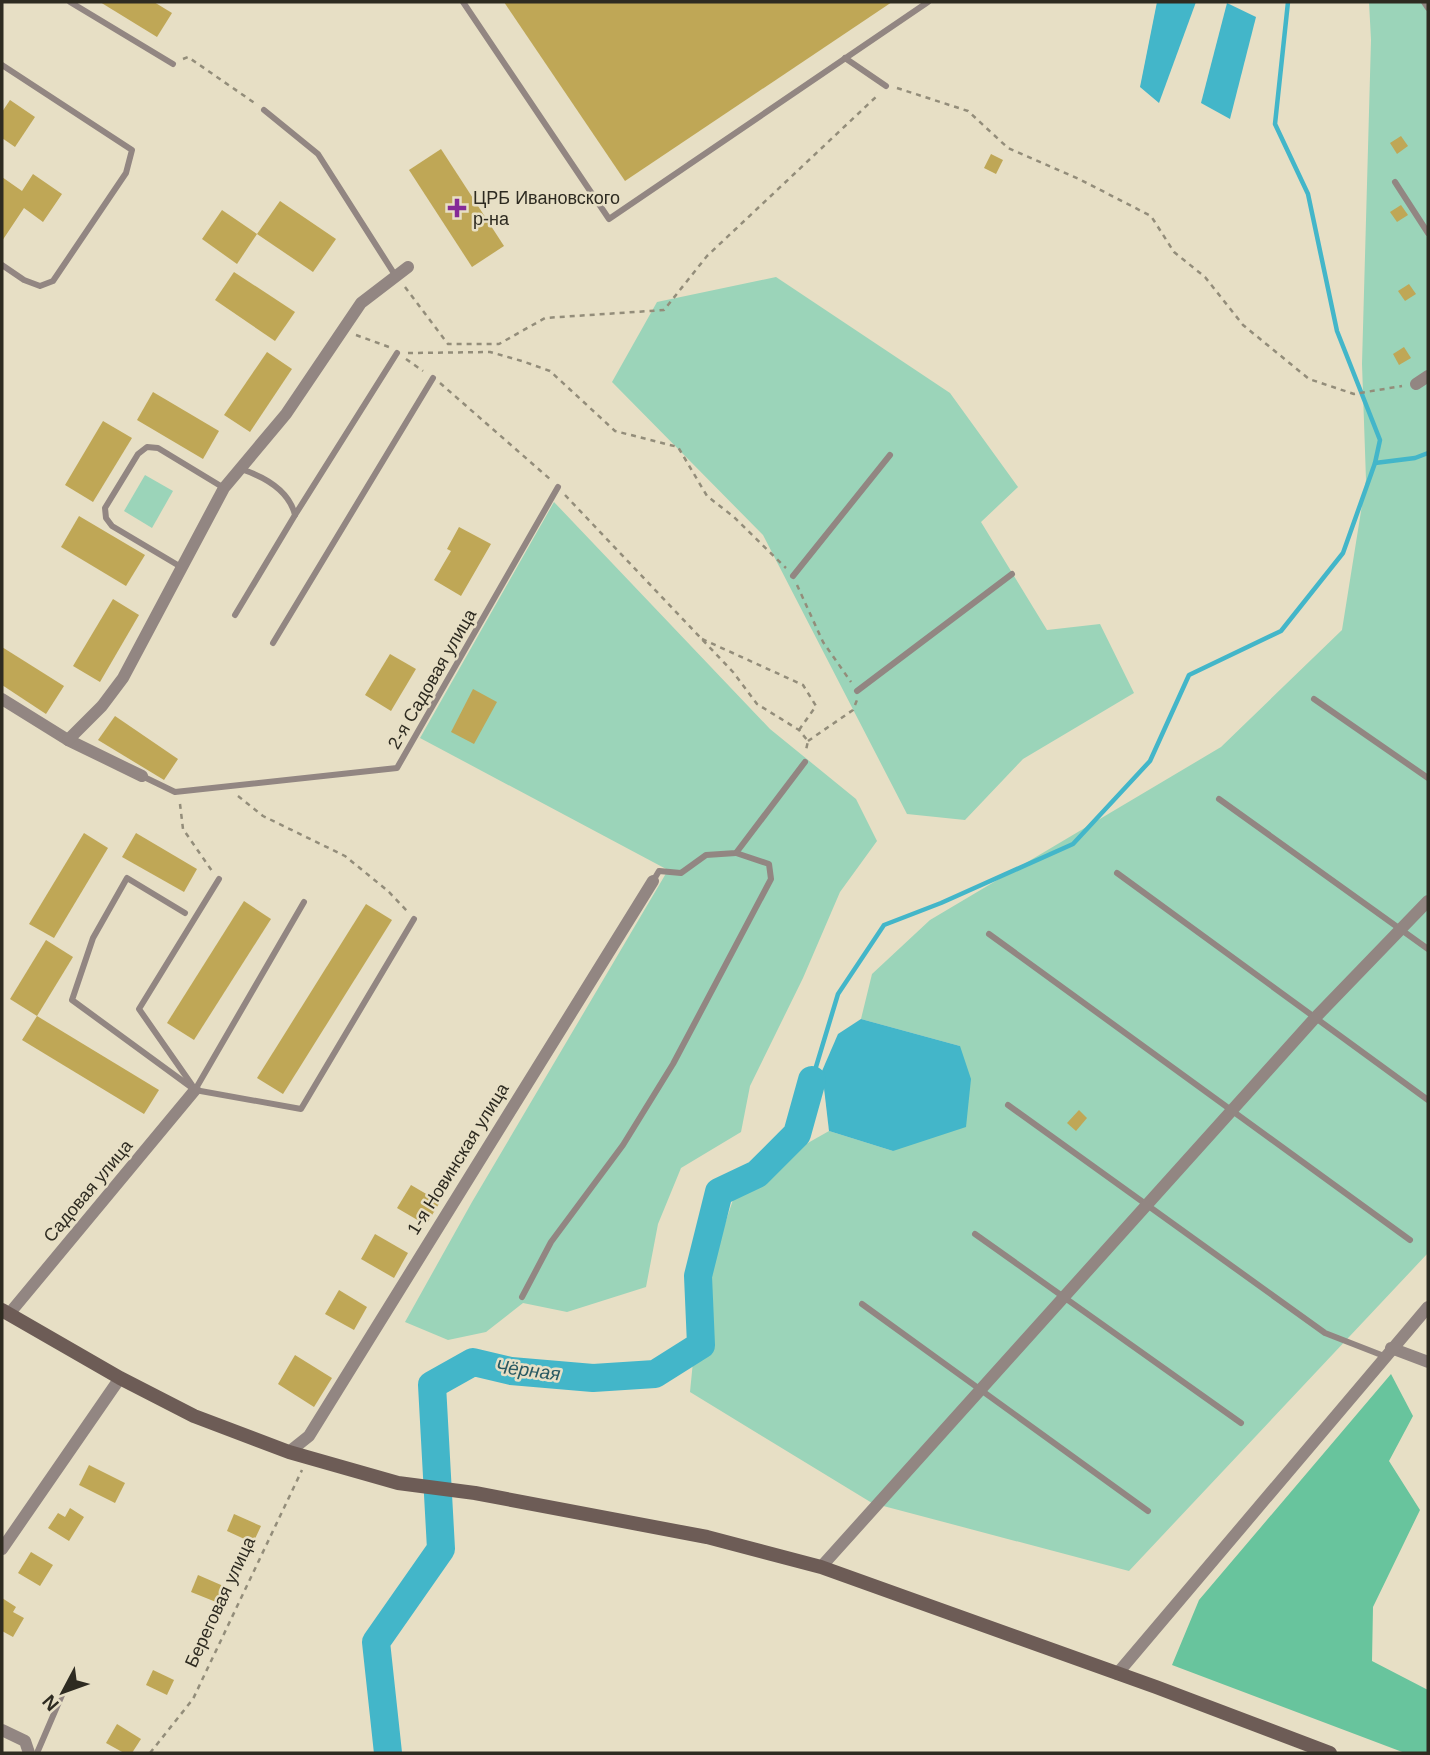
<svg xmlns="http://www.w3.org/2000/svg" width="1430" height="1755" font-family="Helvetica,sans-serif">
  <rect width="100%" height="100%" fill="#e7dfc5"/>
  <g fill="#9bd4b9">
    <path d="M 1369,2 L 1428,2 L 1428,1253 L 1129,1571 L 872,1503 L 690,1392 L 699,1301 L 739,1182 L 829,1131 L 893,1151 L 960,1046 L 861,1019 L 872,974 L 930,920 L 1221,747 L 1342,630 L 1366,480 L 1362,364 L 1371,40 Z"/>
    <path d="M 776,277 L 950,393 L 1018,487 L 981,522 L 1047,630 L 1100,624 L 1134,693 L 1023,759 L 965,820 L 907,814 L 763,535 L 612,382 L 657,302 Z"/>
    <path d="M 145,475 L 173,491 L 152,528 L 124,511 Z"/>
    <path d="M 554,502 L 770,729 L 856,799 L 877,841 L 840,892 L 803,978 L 750,1086 L 741,1132 L 681,1168 L 658,1224 L 646,1287 L 567,1312 L 523,1303 L 486,1332 L 448,1340 L 405,1322 L 472,1202 L 668,870 L 420,738 Z"/>
  </g>
  <path fill="#68c49d" d="M 1391,1374 L 1413,1416 L 1389,1461 L 1420,1510 L 1373,1607 L 1372,1661 L 1428,1690 L 1428,1753 L 1405,1753 L 1172,1665 L 1199,1600 Z"/>
  <g fill="#43b6c9">
    <path d="M 1157,2 L 1196,2 L 1159,103 L 1140,87 Z"/>
    <path d="M 1227,3 L 1256,17 L 1230,119 L 1201,103 Z"/>
    <path d="M 861,1019 L 960,1046 L 971,1079 L 966,1127 L 893,1151 L 829,1131 L 822,1071 L 838,1034 Z"/>
  </g>
  <g fill="none" stroke-linecap="round" stroke-linejoin="round">
    <g stroke="#43b6c9" stroke-width="4.5">
      <path d="M 1375,463 L 1415,458 L 1428,453"/>
      <path d="M 812,1080 L 838,994 L 884,925 L 941,903 L 1073,844 L 1150,761 L 1189,675 L 1281,631 L 1343,553 L 1375,463 L 1380,440 L 1337,331 L 1308,194 L 1275,124 L 1288,2"/>
    </g>
    <path stroke="#43b6c9" stroke-width="28" d="M 388,1753 L 376,1642 L 441,1549 L 432,1385 L 473,1362 L 511,1371 L 593,1378 L 655,1374 L 701,1345 L 698,1276 L 719,1192 L 757,1174 L 797,1134 L 812,1080"/>
  </g>
  <g fill="#bfa756">
    <path d="M 100,2 L 154,2 L 172,13 L 157,37 Z"/>
    <path d="M 504,2 L 892,2 L 625,181 Z"/>
    <path d="M 10,100 L 35,117 L 15,147 L 2,138 L 2,112 Z"/>
    <path d="M 1401,136 L 1408,146 L 1397,154 L 1390,143 Z"/>
    <path d="M 441,149 L 504,246 L 472,267 L 409,170 Z"/>
    <path d="M 991,154 L 1003,160 L 996,174 L 984,168 Z"/>
    <path d="M 33,174 L 62,194 L 43,222 L 24,208 L 2,241 L 2,177 L 22,191 Z"/>
    <path d="M 280,201 L 336,239 L 313,272 L 257,234 Z"/>
    <path d="M 1401,205 L 1408,215 L 1397,222 L 1390,212 Z"/>
    <path d="M 222,210 L 257,234 L 237,264 L 202,239 Z"/>
    <path d="M 234,272 L 295,312 L 275,341 L 215,300 Z"/>
    <path d="M 1409,284 L 1416,294 L 1405,301 L 1398,291 Z"/>
    <path d="M 1404,347 L 1411,358 L 1399,365 L 1393,354 Z"/>
    <path d="M 267,352 L 292,369 L 250,432 L 224,415 Z"/>
    <path d="M 153,392 L 219,431 L 203,459 L 137,420 Z"/>
    <path d="M 103,421 L 132,438 L 93,502 L 65,485 Z"/>
    <path d="M 79,516 L 145,555 L 126,586 L 61,547 Z"/>
    <path d="M 459,527 L 491,544 L 461,596 L 434,580 L 451,551 L 447,549 Z"/>
    <path d="M 113,599 L 139,615 L 100,682 L 73,666 Z"/>
    <path d="M 2,647 L 64,686 L 46,714 L 2,685 Z"/>
    <path d="M 390,654 L 416,669 L 391,711 L 365,695 Z"/>
    <path d="M 473,689 L 497,702 L 474,744 L 451,732 Z"/>
    <path d="M 115,716 L 178,759 L 164,780 L 98,740 Z"/>
    <path d="M 84,833 L 108,848 L 54,938 L 29,924 Z"/>
    <path d="M 136,833 L 197,869 L 184,892 L 122,857 Z"/>
    <path d="M 244,901 L 271,919 L 194,1040 L 167,1023 Z"/>
    <path d="M 366,904 L 392,920 L 283,1094 L 257,1078 Z"/>
    <path d="M 46,940 L 73,957 L 37,1016 L 10,999 Z"/>
    <path d="M 37,1016 L 159,1090 L 144,1114 L 22,1040 Z"/>
    <path d="M 1079,1110 L 1087,1118 L 1076,1131 L 1067,1123 Z"/>
    <path d="M 411,1185 L 440,1202 L 426,1225 L 397,1208 Z"/>
    <path d="M 375,1234 L 408,1253 L 394,1278 L 361,1259 Z"/>
    <path d="M 339,1290 L 367,1307 L 354,1330 L 325,1314 Z"/>
    <path d="M 295,1355 L 332,1378 L 314,1407 L 278,1384 Z"/>
    <path d="M 89,1465 L 125,1483 L 115,1503 L 79,1485 Z"/>
    <path d="M 70,1508 L 84,1517 L 69,1541 L 48,1528 L 58,1513 L 65,1517 Z"/>
    <path d="M 234,1514 L 261,1526 L 253,1543 L 227,1531 Z"/>
    <path d="M 31,1552 L 53,1565 L 40,1586 L 18,1573 Z"/>
    <path d="M 198,1575 L 228,1588 L 221,1604 L 191,1592 Z"/>
    <path d="M 2,1598 L 16,1607 L 13,1612 L 24,1618 L 13,1637 L 2,1631 Z"/>
    <path d="M 153,1670 L 174,1680 L 167,1695 L 146,1685 Z"/>
    <path d="M 117,1724 L 141,1739 L 132,1753 L 124,1753 L 106,1743 Z"/>
  </g>
  <g fill="none" stroke-linecap="round" stroke-linejoin="round">
    <g stroke="#938d7a" stroke-width="2.5" stroke-dasharray="5 5" stroke-linecap="butt">
      <path d="M 183,59 L 188,57 L 256,104"/>
      <path d="M 897,88 L 968,111 L 1008,148 L 1079,179 L 1151,216 L 1174,252 L 1205,277 L 1243,325 L 1309,379 L 1354,394 L 1402,386"/>
      <path d="M 405,287 L 448,344 L 499,344 L 545,318 L 664,310 L 707,256 L 878,95"/>
      <path d="M 356,335 L 389,347"/>
      <path d="M 408,353 L 490,352 L 522,361 L 550,371 L 615,431 L 678,447 L 707,496 L 734,517 L 786,568"/>
      <path d="M 406,359 L 423,371"/>
      <path d="M 440,383 L 551,480"/>
      <path d="M 565,495 L 733,672 L 757,704 L 799,730 L 808,741 L 806,750"/>
      <path d="M 797,585 L 823,642 L 851,682"/>
      <path d="M 702,639 L 803,685 L 816,706 L 799,730"/>
      <path d="M 808,741 L 853,710 L 857,700"/>
      <path d="M 238,796 L 263,816 L 345,856 L 388,891 L 407,911"/>
      <path d="M 180,804 L 183,829 L 212,871"/>
      <path d="M 150,1753 L 193,1699 L 302,1470"/>
    </g>
    <g stroke="#928682" stroke-width="6">
      <path d="M 70,2 L 173,64"/>
      <path d="M 463,2 L 609,219 L 928,2"/>
      <path d="M 1424,2 L 1428,8"/>
      <path d="M 845,58 L 886,86"/>
      <path d="M 2,65 L 132,150 L 126,173 L 53,281 L 40,286 L 24,280 L 2,265"/>
      <path d="M 264,110 L 318,154 L 395,275"/>
      <path d="M 1395,182 L 1428,233"/>
      <path d="M 295,515 L 397,353"/>
      <path d="M 181,567 L 112,526 L 106,518 L 105,508 L 138,454 L 147,447 L 158,448 L 224,488"/>
      <path d="M 793,576 L 890,455"/>
      <path d="M 235,615 L 295,515 C 289,490 265,477 241,469"/>
      <path d="M 273,643 L 433,378"/>
      <path d="M 857,691 L 1012,574"/>
      <path d="M 1314,699 L 1428,778"/>
      <path d="M 142,776 L 175,792 L 397,768 L 558,487"/>
      <path d="M 1219,799 L 1428,949"/>
      <path d="M 1117,873 L 1428,1100"/>
      <path d="M 653,881 L 659,871 L 681,873 L 706,855 L 736,853 L 805,762"/>
      <path d="M 185,913 L 127,878 L 93,938 L 72,1000 L 195,1090 L 301,1109 L 414,919"/>
      <path d="M 989,934 L 1410,1240"/>
      <path d="M 192,1085 L 139,1009 L 219,879"/>
      <path d="M 195,1090 L 304,902"/>
      <path d="M 1008,1105 L 1325,1333 L 1384,1356"/>
      <path d="M 975,1234 L 1241,1423"/>
      <path d="M 522,1297 L 551,1242 L 623,1145 L 673,1064 L 771,879 L 769,864 L 736,853"/>
      <path d="M 862,1304 L 1148,1511"/>
      <path d="M 37,1753 L 65,1688"/>
    </g>
    <g stroke="#928682" stroke-width="12">
      <path d="M 1416,384 L 1428,376"/>
      <path d="M 2,699 L 68,740 L 142,776"/>
      <path d="M 68,740 L 102,706 L 123,678 L 224,488 L 286,414 L 361,303 L 408,267"/>
      <path d="M 9,1314 L 195,1090"/>
      <path d="M 1391,1348 L 1428,1362"/>
      <path d="M 289,1452 L 309,1436 L 653,881"/>
      <path d="M 2,1549 L 120,1378"/>
      <path d="M 821,1567 L 1314,1019 L 1428,901"/>
      <path d="M 1117,1674 L 1428,1307"/>
      <path d="M 2,1730 L 25,1741 L 29,1753"/>
    </g>
    <path stroke="#6d5c56" stroke-width="14" d="M 2,1310 L 120,1378 L 194,1416 L 289,1452 L 398,1483 L 475,1493 L 707,1537 L 821,1567 L 1156,1687 L 1330,1753"/>
  </g>
  <path fill="#852b97" stroke="#e7dfc5" stroke-width="2.5" d="M453.5 197.5h7v7h7v7h-7v7h-7v-7h-7v-7h7z"/>
  <g text-anchor="middle" dominant-baseline="central" stroke-width="5" stroke-linejoin="round" paint-order="stroke">
    <g font-size="18" fill="#2e2b21" stroke="#e7dfc5" text-anchor="start">
      <text x="473" y="198">ЦРБ Ивановского<tspan x="473" dy="21">р-на</tspan></text>
    </g>
    <g font-size="18" fill="#2e2b21" stroke="#e7dfc5">
      <text transform="translate(432 679) rotate(-60)">2-я Садовая улица</text>
      <text transform="translate(458 1159) rotate(-58)">1-я Новинская улица</text>
      <text transform="translate(88 1191) rotate(-50)">Садовая улица</text>
      <text transform="translate(220 1602) rotate(-65)">Береговая улица</text>
    </g>
    <g font-size="19" font-style="italic" fill="#295962" stroke="#e7dfc5">
      <text transform="translate(528 1370) rotate(7)">Чёрная</text>
    </g>
  </g>
  <rect width="1430" height="1755" fill="none" stroke="#2e2b21" stroke-width="7"/>
  <g transform="translate(63 1692) rotate(229)" stroke="#e7dfc5" stroke-width="5" paint-order="stroke">
  <path d="M0-5L12 26L0 18L-12 26Z" fill="#2e2b21"/>
  <text y="-10" font-size="19" font-weight="bold" text-anchor="middle" fill="#2e2b21">N</text>
  </g>
</svg>
